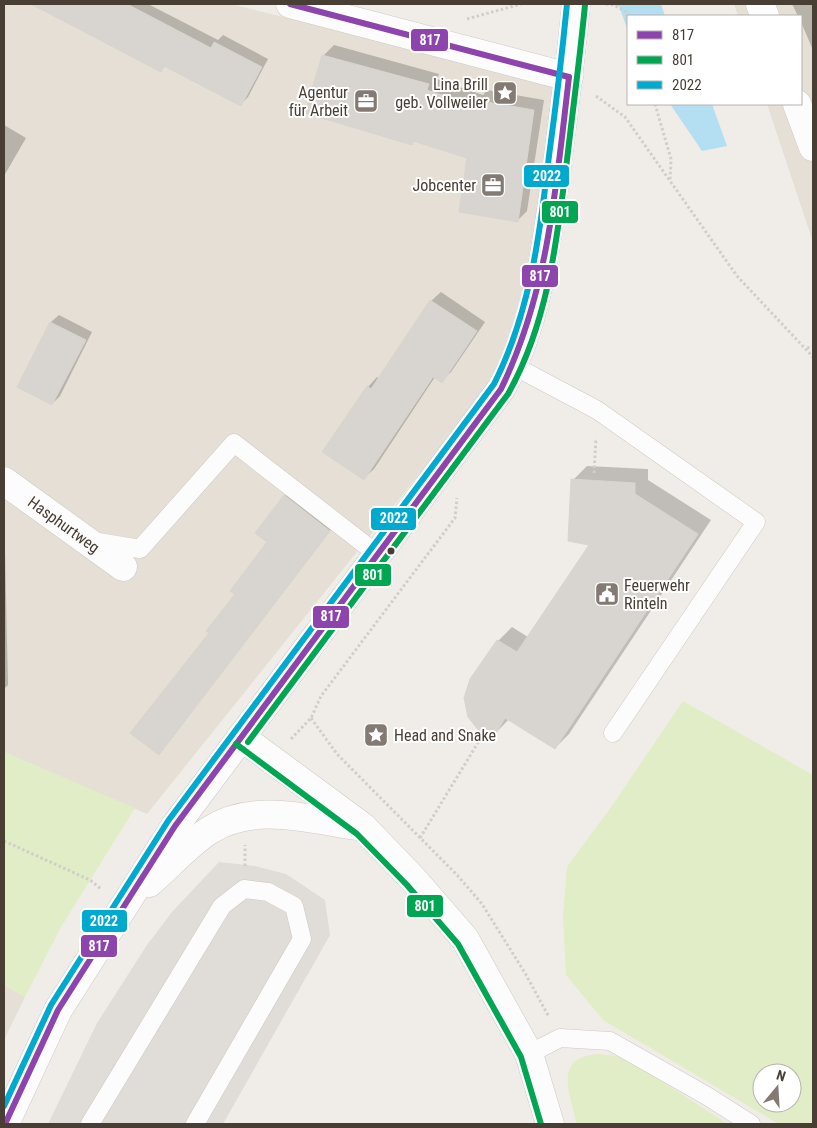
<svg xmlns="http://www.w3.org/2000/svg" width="817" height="1128" font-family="'Roboto Condensed',sans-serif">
  <rect width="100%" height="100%" fill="#f0ede8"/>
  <g fill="#e5dfd5">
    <path d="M 4,4 L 231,4 L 556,84 L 536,239 L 509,352 L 493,382 L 147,814 L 4,752 Z"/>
    <path d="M 734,4 L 813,4 L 813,242 L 767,104 L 801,104 L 801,16 L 738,16 Z"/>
    <path d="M 4,985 L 25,997 L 4,1040 Z"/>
  </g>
  <g fill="#e1edc6" fill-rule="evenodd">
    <path d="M 683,701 L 813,775 L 813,1124 L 779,1124 L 603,1020 L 566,975 L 563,915 L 567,867 L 614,803 ZM 762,1073 L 792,1073 L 792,1103 L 762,1103 Z"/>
    <path d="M 4,752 L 135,808 L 61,927 L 25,997 L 4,985 Z"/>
    <path d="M 599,1054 L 624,1057 L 728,1124 L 577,1124 C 570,1093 552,1057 599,1054 Z"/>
  </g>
  <path fill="#e0dcd8" d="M 219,862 L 255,866 L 286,874 L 325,900 L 330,935 L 223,1124 L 48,1124 L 97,1023 L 147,945 L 172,912 Z"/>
  <g fill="#b4dff2">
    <path d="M 606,4 L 661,4 L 665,16 L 628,16 L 628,31 L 619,6 Z"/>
    <path d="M 670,104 L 712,104 L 727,146 L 702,151 Z"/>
  </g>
  <g fill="#0003">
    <path d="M 34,4 L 148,4 L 218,40 L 223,35 L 268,59 L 248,97 L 241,104 L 166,65 L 161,70 Z"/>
    <path d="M 792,4 L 813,4 L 813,50 L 801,22 L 801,16 L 798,16 Z"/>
    <path d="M 334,45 L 439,74 L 437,79 L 483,95 L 487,90 L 544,100 L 527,211 L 517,221 L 468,157 L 415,140 L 411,144 L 323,56 Z"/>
    <path d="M 4,125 L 26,138 L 4,176 Z"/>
    <path d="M 441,292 L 485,322 L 451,372 L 441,381 L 435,377 L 374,469 L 364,478 L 368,387 L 377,377 L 379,379 L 431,301 Z"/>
    <path d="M 59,315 L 92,332 L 60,396 L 52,404 L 19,386 L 51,322 Z"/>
    <path d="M 587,466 L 648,469 L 648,480 L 711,520 L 569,734 L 555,748 L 509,719 L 491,738 L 498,641 L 512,627 L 528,637 L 591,544 L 573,480 Z"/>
    <path d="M 292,489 L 336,523 L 159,753 L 211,633 L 269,542 L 285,496 Z"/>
    <path d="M 4,507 L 8,685 L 4,689 Z"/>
  </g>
  <g fill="#d8d4cf" stroke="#d9d4ce">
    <path d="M 31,4 L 127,4 L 211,48 L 214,42 L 262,67 L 241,106 L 164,66 L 161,72 Z"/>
    <path d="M 322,55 L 429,84 L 427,90 L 475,106 L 475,100 L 534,110 L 518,222 L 459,212 L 467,158 L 413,141 L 412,145 L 305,113 Z"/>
    <path d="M 430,300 L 477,331 L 442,383 L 433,377 L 364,480 L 322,452 L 367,386 L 371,389 Z"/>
    <path d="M 50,322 L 86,340 L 52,405 L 17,387 Z"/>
    <path d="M 571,479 L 635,483 L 635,494 L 698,534 L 555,749 L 505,718 L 492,740 L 479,731 L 468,717 L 464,698 L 470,679 L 497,640 L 517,652 L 589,545 L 568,541 Z"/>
    <path d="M 284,495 L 330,531 L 159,755 L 130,733 L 209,633 L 206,631 L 235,594 L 230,591 L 267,542 L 255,533 Z"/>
  </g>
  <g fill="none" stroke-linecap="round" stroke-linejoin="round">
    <defs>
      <g id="lane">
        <path d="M 514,366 L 597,410 L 756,522 L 613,733"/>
        <path d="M 92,541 L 140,549 L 234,443 L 377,554"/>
        <path d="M 529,1054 L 560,1038 L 610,1041 L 707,1096 L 751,1124"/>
        <path d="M 90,1124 L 222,906 L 244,889 L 268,892 L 294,906 L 302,939 L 195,1124"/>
      </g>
      <g id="street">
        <path d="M 290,4 L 569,77"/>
        <path d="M 760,4 L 765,16"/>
        <path d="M 797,104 L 813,147"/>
        <path id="s1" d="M 4,481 L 123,567"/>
        <path d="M 241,737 L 363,827 L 413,879 L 465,939 L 529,1054 L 550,1124"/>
        <path d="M 149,883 C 167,868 190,842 210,830 C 255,802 308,819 357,826"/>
        <path d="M 5,1124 L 58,1010 L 175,826 L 501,389 C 538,325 546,246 556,174 C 563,117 571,60 576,4"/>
      </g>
    </defs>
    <use href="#lane" stroke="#cdc9c4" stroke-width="19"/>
    <use href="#street" stroke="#cdc9c4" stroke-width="29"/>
    <g stroke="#d1cdc9" stroke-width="3" stroke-dasharray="2.5 2.5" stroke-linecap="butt">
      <path d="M 606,4 L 614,5 L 626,12 L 628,18"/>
      <path d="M 467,19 L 521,4"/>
      <path d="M 596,96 L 625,117 L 737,276 L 813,357"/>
      <path d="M 655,104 L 671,159 L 670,181"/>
      <path d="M 807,348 L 813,347"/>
      <path d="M 594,473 L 596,438"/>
      <path d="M 311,718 L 337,754 L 458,876 L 482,904 L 525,973 L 549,1017"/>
      <path d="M 291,739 L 311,718 L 321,696 L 455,518 L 457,498"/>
      <path d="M 420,838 L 479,741"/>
      <path d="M 4,841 L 90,880 L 101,889"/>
      <path d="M 245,866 L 245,845"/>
    </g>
    <use href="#lane" stroke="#fdfcfc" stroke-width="18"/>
    <use href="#street" stroke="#fdfcfc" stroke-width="28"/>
    <defs>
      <g id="bus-1">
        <path d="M 290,4 L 569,77"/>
        <path d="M 5,1124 L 58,1010 L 175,826 L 501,389 C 549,290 556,185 569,77"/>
      </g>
      <g id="bus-2">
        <path d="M 248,742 L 508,394 C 548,323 557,240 567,160 C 573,108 580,57 585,5"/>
        <path d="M 236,744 L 357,834 L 407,885 L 458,944 L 521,1057 L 541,1124"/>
      </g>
      <path id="bus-3" d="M 4,1106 L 51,1005 L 168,821 L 494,384 C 530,313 540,234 549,156 C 556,105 562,55 567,4"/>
    </defs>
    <use href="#bus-1" stroke="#fff" stroke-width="10"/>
    <use href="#bus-2" stroke="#fff" stroke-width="10"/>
    <use href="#bus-3" stroke="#fff" stroke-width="10"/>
    <use href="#bus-1" stroke="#8e44ad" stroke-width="6"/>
    <use href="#bus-2" stroke="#00a651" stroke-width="6"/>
    <use href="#bus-3" stroke="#00a9ce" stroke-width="6"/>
  </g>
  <defs>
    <symbol id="sight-square" viewBox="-11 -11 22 22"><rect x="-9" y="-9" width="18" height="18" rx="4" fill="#837b73" stroke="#fff"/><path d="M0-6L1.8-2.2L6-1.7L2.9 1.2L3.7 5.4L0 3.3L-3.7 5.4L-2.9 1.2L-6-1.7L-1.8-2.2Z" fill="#fff"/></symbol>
    <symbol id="office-square" viewBox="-11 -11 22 22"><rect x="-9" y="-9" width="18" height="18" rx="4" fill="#837b73" stroke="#fff"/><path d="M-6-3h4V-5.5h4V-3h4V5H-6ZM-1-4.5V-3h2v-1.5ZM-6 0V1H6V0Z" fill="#fff"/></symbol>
    <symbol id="civic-square" viewBox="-11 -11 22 22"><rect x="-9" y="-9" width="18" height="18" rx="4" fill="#837b73" stroke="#fff"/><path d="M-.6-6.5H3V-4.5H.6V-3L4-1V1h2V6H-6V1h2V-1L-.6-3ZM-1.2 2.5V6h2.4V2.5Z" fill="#fff"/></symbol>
  </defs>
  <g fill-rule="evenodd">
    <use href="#sight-square" x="491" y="79" width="28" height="28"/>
    <use href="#office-square" x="352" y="87" width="28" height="28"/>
    <use href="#office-square" x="479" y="171" width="28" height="28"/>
    <use href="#civic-square" x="593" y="580" width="28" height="28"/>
    <use href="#sight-square" x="362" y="721" width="28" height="28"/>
  </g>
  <circle fill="#483e34" stroke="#fff" stroke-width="2" cx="391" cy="551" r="4.5"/>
  <g text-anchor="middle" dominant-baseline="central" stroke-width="4" stroke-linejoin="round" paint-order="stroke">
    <g font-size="16" fill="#483e34" stroke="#fff" text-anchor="end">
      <text x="488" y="84">Lina Brill<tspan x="488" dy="18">geb. Vollweiler</tspan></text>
      <text x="348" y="92">Agentur<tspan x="348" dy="18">für Arbeit</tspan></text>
      <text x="476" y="185">Jobcenter</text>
      <text x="624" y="585" text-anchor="start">Feuerwehr<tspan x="624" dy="18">Rinteln</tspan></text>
      <text x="394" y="735" text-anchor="start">Head and Snake</text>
    </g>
    <g font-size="16" fill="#483e34" stroke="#fff">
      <text stroke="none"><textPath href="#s1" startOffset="74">Hasphurtweg</textPath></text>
    </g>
  </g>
  <g stroke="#fff" stroke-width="2">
    <rect x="410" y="28" width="39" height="24" rx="5" fill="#8e44ad"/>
    <rect x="523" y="164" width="47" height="24" rx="5" fill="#00a9ce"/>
    <rect x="541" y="200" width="38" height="24" rx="5" fill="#00a651"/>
    <rect x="521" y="264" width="38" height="24" rx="5" fill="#8e44ad"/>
    <rect x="370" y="507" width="47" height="24" rx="5" fill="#00a9ce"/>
    <rect x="354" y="563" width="38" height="24" rx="5" fill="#00a651"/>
    <rect x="312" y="605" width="38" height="24" rx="5" fill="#8e44ad"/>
    <rect x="406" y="894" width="38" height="24" rx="5" fill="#00a651"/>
    <rect x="81" y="909" width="47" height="24" rx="5" fill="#00a9ce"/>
    <rect x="80" y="934" width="38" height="24" rx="5" fill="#8e44ad"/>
  </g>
  <g font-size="14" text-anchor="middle" font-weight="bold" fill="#fff">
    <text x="430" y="45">817</text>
    <text x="547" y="181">2022</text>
    <text x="560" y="217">801</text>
    <text x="540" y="281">817</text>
    <text x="394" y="523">2022</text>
    <text x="373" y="580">801</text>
    <text x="331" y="621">817</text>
    <text x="425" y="911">801</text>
    <text x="104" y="926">2022</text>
    <text x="99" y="951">817</text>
  </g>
  <rect width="817" height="1128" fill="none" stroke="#483e34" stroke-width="10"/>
  <rect x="627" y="15" width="175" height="90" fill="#ffffff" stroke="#b6b2ae"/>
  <rect x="637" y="31" width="25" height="8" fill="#8e44ad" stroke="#b6b2ae"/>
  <text x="672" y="40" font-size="15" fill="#483e34">817</text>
  <rect x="637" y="56" width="25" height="8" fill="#00a651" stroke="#b6b2ae"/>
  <text x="672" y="65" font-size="15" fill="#483e34">801</text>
  <rect x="637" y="81" width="25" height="8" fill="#00a9ce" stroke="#b6b2ae"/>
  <text x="672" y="90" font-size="15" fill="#483e34">2022</text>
  <g transform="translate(777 1088) rotate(18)"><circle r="24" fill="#ffffff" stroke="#b6b2ae"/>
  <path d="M0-4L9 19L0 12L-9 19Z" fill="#837b73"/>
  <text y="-8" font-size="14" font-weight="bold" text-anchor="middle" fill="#483e34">N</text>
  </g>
</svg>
